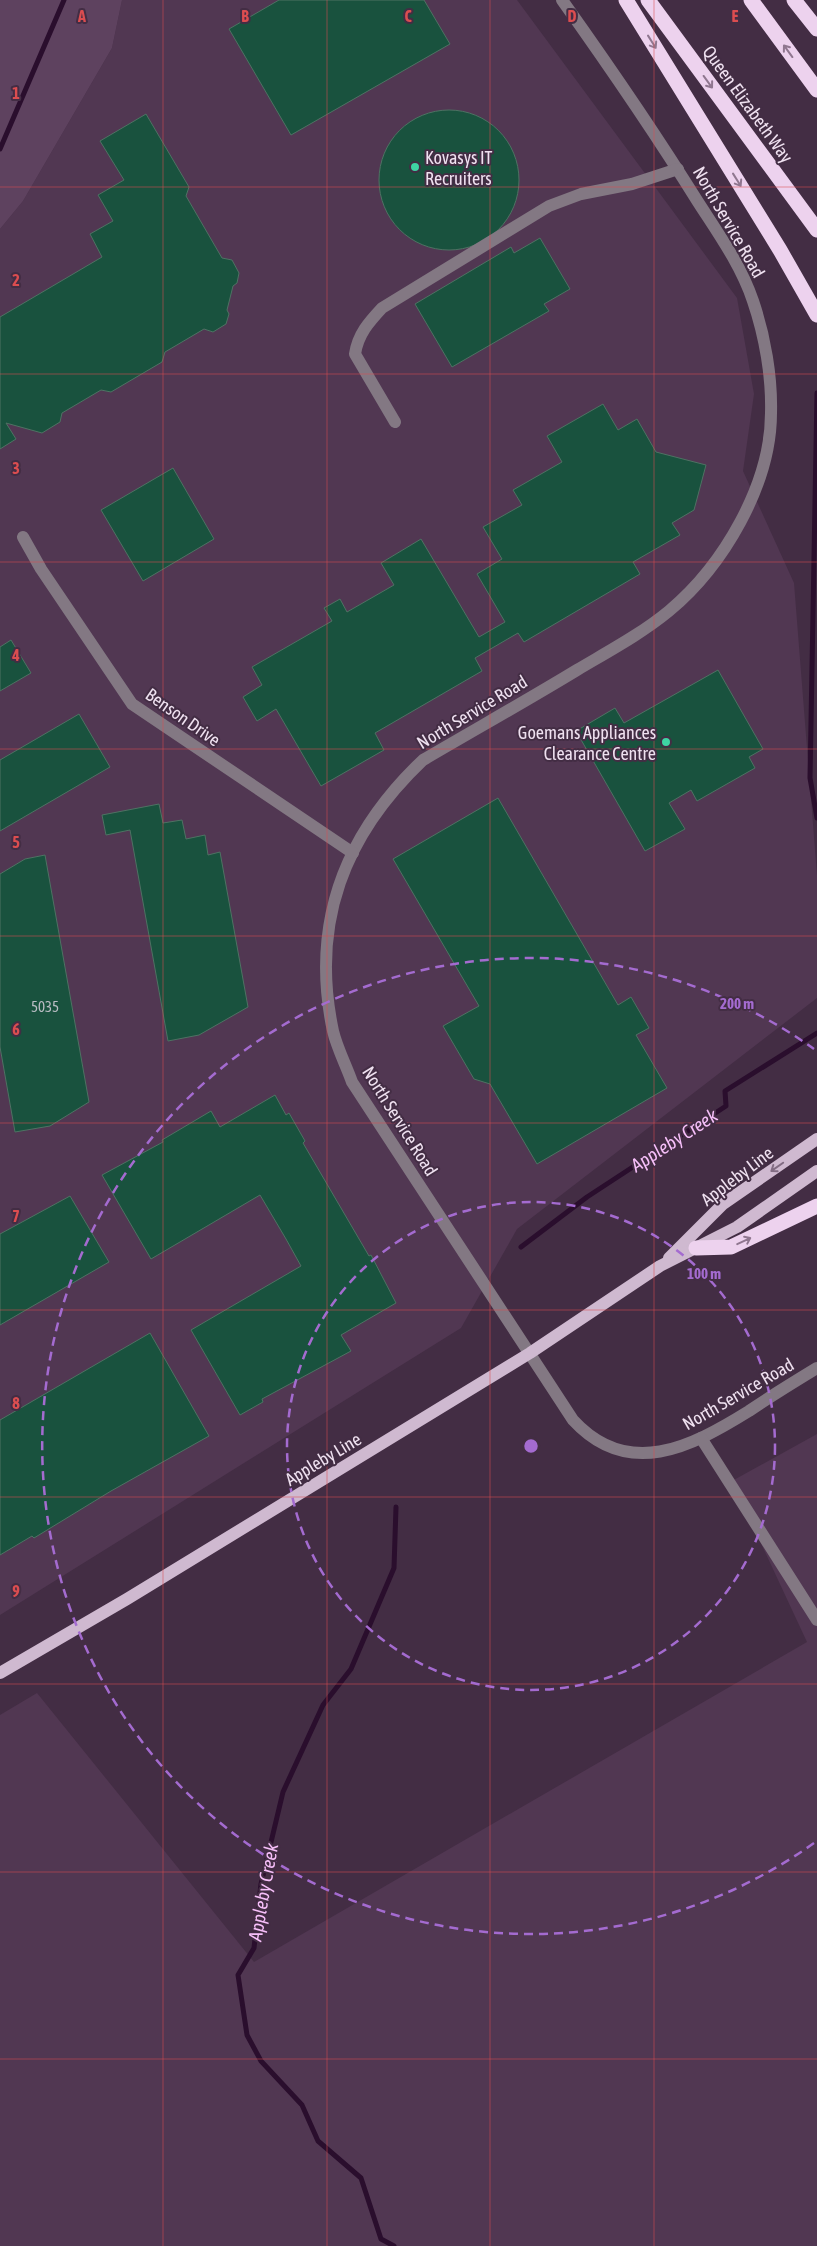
<svg xmlns="http://www.w3.org/2000/svg" width="817" height="2246" font-family="'Asap Condensed',sans-serif">
  <rect width="100%" height="100%" fill="#432d44"/>
  <g fill="#513752">
    <path d="M 122,0 L 517,0 L 737,298 L 754,394 L 743,471 L 794,583 L 817,875 L 817,998 L 517,1229 L 461,1328 L 0,1615 L 0,229 L 23,201 L 112,48 Z"/>
    <path d="M 817,1434 L 817,2246 L 0,2246 L 0,1715 L 37,1693 L 254,1962 L 807,1642 L 732,1481 Z"/>
  </g>
  <path fill="#5e425f" d="M 0,0 L 122,0 L 112,48 L 23,201 L 0,229 Z"/>
  <g fill="none" stroke-linecap="round" stroke-linejoin="round">
    <g stroke="#2a0e2d" stroke-width="5">
      <path d="M 0,149 L 64,0"/>
      <path d="M 817,393 L 810,778 L 817,818"/>
      <path d="M 521,1247 L 587,1197 L 726,1106 L 725,1091 L 817,1033"/>
      <path d="M 394,2246 L 381,2239 L 361,2178 L 318,2141 L 302,2105 L 261,2061 L 247,2035 L 238,1975 L 254,1948 L 261,1884 L 283,1792 L 323,1705 L 351,1669 L 394,1568 L 396,1507"/>
    </g>
  </g>
  <g fill="#19523e" stroke="#4e7263">
    <path d="M 279,0 L 424,0 L 450,44 L 291,135 L 229,29 Z"/>
    <circle cx="449" cy="180" r="70"/>
    <path d="M 146,114 L 189,187 L 186,196 L 222,258 L 232,260 L 239,273 L 237,283 L 233,286 L 227,310 L 229,314 L 226,324 L 213,332 L 204,329 L 165,352 L 162,362 L 111,392 L 101,390 L 62,413 L 60,422 L 42,433 L 6,423 L 16,439 L 0,449 L 0,317 L 102,257 L 90,234 L 113,221 L 98,195 L 124,180 L 100,141 Z"/>
    <path d="M 540,238 L 570,289 L 544,304 L 549,311 L 452,367 L 415,304 L 511,247 L 514,253 Z"/>
    <path d="M 603,404 L 618,430 L 637,419 L 656,452 L 706,465 L 694,510 L 672,523 L 680,535 L 633,562 L 640,574 L 524,642 L 518,633 L 475,658 L 482,671 L 375,733 L 384,750 L 321,786 L 276,709 L 257,721 L 243,697 L 262,685 L 252,667 L 332,621 L 324,608 L 340,599 L 347,612 L 394,585 L 381,563 L 421,539 L 479,637 L 505,622 L 477,574 L 502,559 L 483,527 L 522,505 L 513,490 L 562,462 L 547,436 Z"/>
    <path d="M 173,468 L 214,539 L 143,581 L 101,510 Z"/>
    <path d="M 11,640 L 31,673 L 0,691 L 0,647 Z"/>
    <path d="M 718,670 L 763,749 L 749,757 L 755,768 L 697,801 L 691,790 L 669,803 L 685,829 L 645,851 L 576,731 L 615,708 L 624,723 Z"/>
    <path d="M 79,714 L 110,767 L 0,831 L 0,760 Z"/>
    <path d="M 498,798 L 618,1005 L 631,997 L 649,1028 L 636,1035 L 667,1088 L 537,1164 L 490,1084 L 474,1079 L 443,1026 L 479,1006 L 393,859 Z"/>
    <path d="M 159,804 L 163,823 L 182,820 L 186,839 L 205,835 L 208,855 L 220,852 L 248,1007 L 199,1035 L 168,1041 L 130,830 L 106,835 L 102,815 Z"/>
    <path d="M 45,855 L 89,1102 L 50,1126 L 15,1132 L 0,1047 L 0,874 L 25,859 Z"/>
    <path d="M 275,1095 L 286,1115 L 289,1113 L 305,1141 L 303,1143 L 369,1256 L 371,1255 L 396,1303 L 341,1335 L 351,1351 L 262,1399 L 263,1402 L 240,1415 L 191,1330 L 301,1266 L 286,1239 L 260,1195 L 151,1259 L 102,1175 L 163,1142 L 162,1140 L 211,1111 L 220,1127 Z"/>
    <path d="M 70,1196 L 109,1262 L 0,1325 L 0,1234 Z"/>
    <path d="M 150,1333 L 209,1436 L 111,1491 L 34,1538 L 32,1536 L 0,1555 L 0,1420 Z"/>
  </g>
  <g fill="none" stroke-linecap="round" stroke-linejoin="round">
    <g stroke="#837883" stroke-width="12">
      <path d="M 562,0 C 609,66 655,133 698,202 C 718,233 741,265 753,301 C 765,336 772,377 771,413 C 771,485 723,566 669,611 C 641,634 609,651 577,670 C 526,701 474,730 423,760 C 344,835 310,923 333,1031 C 337,1048 346,1065 352,1082 L 573,1420 C 628,1480 691,1447 749,1411 C 771,1396 794,1382 817,1368"/>
      <path d="M 395,422 L 355,354 C 358,334 369,322 382,308 L 549,206 L 581,194 L 632,184 L 678,169"/>
      <path d="M 23,537 L 41,569 L 132,704 L 353,853"/>
      <path d="M 701,1438 L 817,1620"/>
    </g>
    <g stroke="#cfb9d0" stroke-width="12">
      <path d="M 669,1258 L 723,1204 L 817,1139"/>
      <path d="M 0,1673 L 127,1599 L 530,1353 L 660,1266 L 737,1227 L 817,1171"/>
    </g>
    <g stroke="#edd2ee" stroke-width="15">
      <path d="M 626,0 L 780,250 L 817,315"/>
      <path d="M 648,0 L 817,230"/>
      <path d="M 751,0 L 817,90"/>
      <path d="M 794,0 L 817,29"/>
      <path d="M 696,1248 L 731,1247 L 817,1206"/>
    </g>
  </g>
  <defs><path id="oneway-shaft" d="M-6 0H5M1.5-3L5.5 0L1.5 3" fill="none" stroke-width="1.6" stroke-linecap="round" stroke-linejoin="round" transform="scale(1.25)"/></defs>
  <g stroke="#907790">
    <use href="#oneway-shaft" transform="translate(652 42) rotate(58)"/>
    <use href="#oneway-shaft" transform="translate(788 51) rotate(-126)"/>
    <use href="#oneway-shaft" transform="translate(708 82) rotate(54)"/>
    <use href="#oneway-shaft" transform="translate(737 180) rotate(58)"/>
    <use href="#oneway-shaft" transform="translate(744 1241) rotate(-25)"/>
  </g>
  <use stroke="#826c83" href="#oneway-shaft" transform="translate(777 1167) rotate(145)"/>
  <path fill="none" stroke="#db4d50" stroke-width="1" stroke-opacity="0.55" d="M 163,0 L 163,2246M 327,0 L 327,2246M 490,0 L 490,2246M 654,0 L 654,2246M 0,187 L 817,187M 0,374 L 817,374M 0,562 L 817,562M 0,749 L 817,749M 0,936 L 817,936M 0,1123 L 817,1123M 0,1310 L 817,1310M 0,1497 L 817,1497M 0,1684 L 817,1684M 0,1872 L 817,1872M 0,2059 L 817,2059"/>
  <g fill="none" stroke="#a46bd0" stroke-width="2.5" stroke-dasharray="9 6">
    <circle cx="531" cy="1446" r="244"/>
    <path d="M814 1843A488 488 0 1 1 814 1049"/>
  </g>
  <g fill="#3ed4a3" stroke="#432d44" stroke-width="2">
    <circle cx="415" cy="167" r="5"/>
    <circle cx="666" cy="742" r="5"/>
  </g>
  <g text-anchor="middle" dominant-baseline="central" stroke-width="4" stroke-linejoin="round" paint-order="stroke">
    <g font-size="15" fill="#babdc4">
      <text x="45" y="1006">5035</text>
    </g>
    <g font-size="18" fill="#efe1f0" stroke="#432d44">
      <text transform="translate(748 104) rotate(54)">Queen Elizabeth Way</text>
      <text transform="translate(729 222) rotate(60)">North Service Road</text>
      <text transform="translate(472 712) rotate(-31)">North Service Road</text>
      <text transform="translate(183 717) rotate(35)">Benson Drive</text>
      <text transform="translate(400 1121) rotate(58)">North Service Road</text>
      <text transform="translate(737 1176) rotate(-37)">Appleby Line</text>
      <text transform="translate(738 1394) rotate(-30)">North Service Road</text>
      <text transform="translate(323 1459) rotate(-31)">Appleby Line</text>
    </g>
    <g font-size="18" fill="#efe1f0" stroke="#432d44" text-anchor="start">
      <text x="425" y="157">Kovasys IT<tspan x="425" dy="21">Recruiters</tspan></text>
      <text x="656" y="732" text-anchor="end">Goemans Appliances<tspan x="656" dy="21">Clearance Centre</tspan></text>
    </g>
    <g font-size="19" font-style="italic" fill="#f6bff9" stroke="#432d44">
      <text transform="translate(674 1140) rotate(-33)">Appleby Creek</text>
      <text transform="translate(263 1892) rotate(-80)">Appleby Creek</text>
    </g>
  </g>
  <g font-size="16" text-anchor="middle" font-weight="bold" fill="#db4d50" stroke="#432d44" stroke-width="4" stroke-linejoin="round" paint-order="stroke">
    <text x="82" y="22">A</text>
    <text x="245" y="22">B</text>
    <text x="408" y="22">C</text>
    <text x="572" y="22">D</text>
    <text x="735" y="22">E</text>
    <text x="16" y="99">1</text>
    <text x="16" y="286">2</text>
    <text x="16" y="474">3</text>
    <text x="16" y="661">4</text>
    <text x="16" y="848">5</text>
    <text x="16" y="1035">6</text>
    <text x="16" y="1222">7</text>
    <text x="16" y="1409">8</text>
    <text x="16" y="1597">9</text>
  </g>
  <circle cx="531" cy="1446" r="8" fill="#a46bd0" stroke="#432d44" stroke-width="2.5"/>
  <g font-size="15" text-anchor="middle" font-weight="bold" fill="#a46bd0" stroke="#432d44" stroke-width="4" stroke-linejoin="round" paint-order="stroke">
    <text x="737" y="1009">200 m</text>
    <text x="704" y="1279">100 m</text>
  </g>
</svg>
